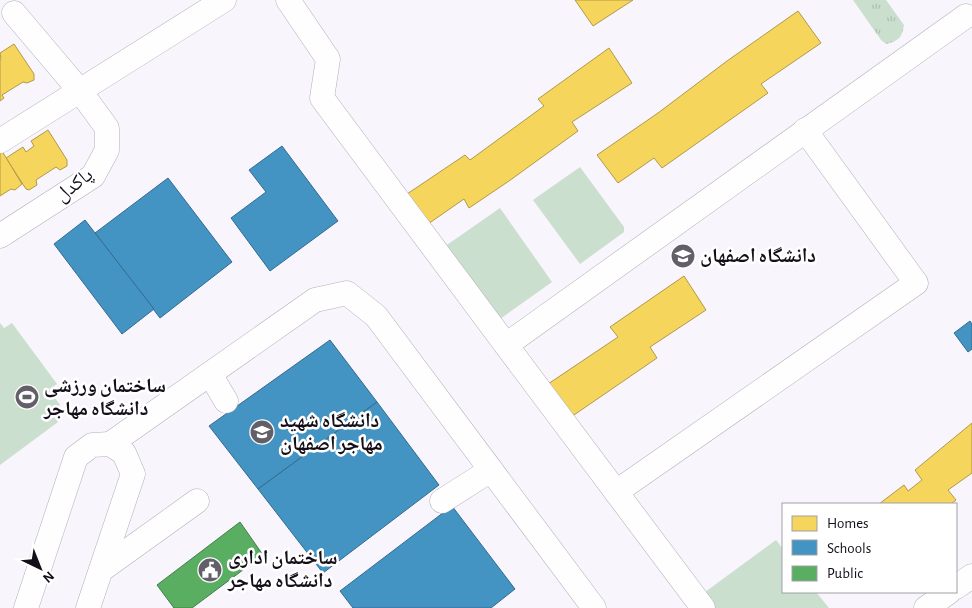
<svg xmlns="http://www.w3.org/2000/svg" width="972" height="608" font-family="'Alegreya Sans','Noto Naskh Arabic',sans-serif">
  <defs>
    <pattern id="grass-tufts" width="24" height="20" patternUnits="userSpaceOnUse" patternTransform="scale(1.25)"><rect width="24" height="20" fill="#cbdfcf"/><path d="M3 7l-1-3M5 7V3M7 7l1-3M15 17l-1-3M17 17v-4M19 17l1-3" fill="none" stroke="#adbeb1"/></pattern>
  </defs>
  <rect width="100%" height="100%" fill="#f8f5fc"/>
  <path fill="url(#grass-tufts)" d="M 853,0 L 886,0 L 904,25 C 902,37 899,41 886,44 L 881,40 Z"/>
  <g fill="#cbdfcf">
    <path d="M 580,167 L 624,227 L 624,232 L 580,264 L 533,200 Z"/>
    <path d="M 500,208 L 552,282 L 500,319 L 444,247 Z"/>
    <path d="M 0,323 L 4,328 L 12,323 L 57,384 L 49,389 L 60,405 L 51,412 L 58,422 L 0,465 Z"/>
    <path d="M 776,540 L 783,549 L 783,592 L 816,592 L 829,608 L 711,608 L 701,595 Z"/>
  </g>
  <g fill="#f6d55c" stroke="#b29948">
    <path d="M 575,0 L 633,0 L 593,26 Z"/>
    <path d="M 798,11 L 821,43 L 761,84 L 768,93 L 662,168 L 654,158 L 618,183 L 597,155 L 658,113 L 727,61 Z"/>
    <path d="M 14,44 L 34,74 L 34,80 L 27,83 L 23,82 L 2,95 L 4,98 L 0,101 L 0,60 L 1,59 L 0,53 Z"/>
    <path d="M 609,48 L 632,83 L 572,122 L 578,131 L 509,181 L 469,208 L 464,199 L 428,224 L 407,194 L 465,155 L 470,160 L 544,106 L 538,99 Z"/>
    <path d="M 48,130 L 67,160 L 67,166 L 60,170 L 56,167 L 36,180 L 37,185 L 29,190 L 26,189 L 6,158 L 23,147 L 26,152 L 34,146 L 31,141 Z"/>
    <path d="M 2,151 L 22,184 L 15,190 L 11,189 L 0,196 L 0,152 Z"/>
    <path d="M 684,276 L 706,310 L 650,347 L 657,358 L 571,417 L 548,384 L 618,337 L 610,327 Z"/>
    <path d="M 972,423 L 972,473 L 948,490 L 956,500 L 951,504 L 879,504 L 904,485 L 908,491 L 922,480 L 915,470 Z"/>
  </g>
  <g fill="#4393c3" stroke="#356b90">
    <path d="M 282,146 L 338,221 L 270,271 L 231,218 L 266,192 L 249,170 Z"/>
    <path d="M 168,178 L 232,262 L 160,318 L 95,233 Z"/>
    <path d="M 85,220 L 154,309 L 122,334 L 54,244 Z"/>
    <path d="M 970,321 L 972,324 L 972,349 L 968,352 L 954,333 Z"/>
    <path d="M 330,340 L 377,402 L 258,489 L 209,426 Z"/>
    <path d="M 377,402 L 439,485 L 323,573 L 258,489 Z"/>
    <path d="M 452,506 L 515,589 L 491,608 L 353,608 L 340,591 Z"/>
  </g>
  <path fill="#5aae61" stroke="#457e4b" d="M 240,522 L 263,555 L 192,608 L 174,608 L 157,585 Z"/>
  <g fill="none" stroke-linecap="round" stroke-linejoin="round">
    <defs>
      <g id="minor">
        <path d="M 288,0 L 328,59 L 322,98 L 506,345 L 966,16"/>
        <path d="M 0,141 L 224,0"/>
        <path d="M 0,236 L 93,176 L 107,150 L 107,128 L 80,91 L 14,13"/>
        <path d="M 506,345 L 703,608"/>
        <path d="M 210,374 L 226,401"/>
        <path d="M 110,444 L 315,300 L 347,293 L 376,316 L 594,608"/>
        <path d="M 616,492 L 916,283 L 805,130"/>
        <path d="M 442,501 L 491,470"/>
        <path d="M 101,570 L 197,501"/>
        <path d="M 956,587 L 972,576"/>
        <path d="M 26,608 L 76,457 L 92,445 L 110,444 L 124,453 L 133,474 L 88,608"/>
        <path d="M 926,608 L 949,592"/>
      </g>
    </defs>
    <use href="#minor" stroke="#b3afb8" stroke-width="25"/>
    <use href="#minor" stroke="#fefeff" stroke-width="24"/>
  </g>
  <defs>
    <symbol id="university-disc" viewBox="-11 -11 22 22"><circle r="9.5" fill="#635f68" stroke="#fff"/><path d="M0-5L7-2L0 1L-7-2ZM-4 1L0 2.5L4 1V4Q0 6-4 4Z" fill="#fff"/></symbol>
    <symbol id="stadium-disc" viewBox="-11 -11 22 22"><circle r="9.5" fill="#635f68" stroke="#fff"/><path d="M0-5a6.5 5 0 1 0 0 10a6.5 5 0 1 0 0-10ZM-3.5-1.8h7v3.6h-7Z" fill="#fff"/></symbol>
    <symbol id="civic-disc" viewBox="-11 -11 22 22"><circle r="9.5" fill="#635f68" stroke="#fff"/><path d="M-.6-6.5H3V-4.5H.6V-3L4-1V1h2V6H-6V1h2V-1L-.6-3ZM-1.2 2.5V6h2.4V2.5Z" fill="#fff"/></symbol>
  </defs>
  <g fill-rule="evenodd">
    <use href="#university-disc" x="669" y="242" width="28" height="28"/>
    <use href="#stadium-disc" x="13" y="383" width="28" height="28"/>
    <use href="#university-disc" x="248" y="418" width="28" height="28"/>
    <use href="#civic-disc" x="196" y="556" width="28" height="28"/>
  </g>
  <g text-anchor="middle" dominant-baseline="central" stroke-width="5" stroke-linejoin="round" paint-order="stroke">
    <g font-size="20" fill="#130e18" stroke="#fff">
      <text transform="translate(74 185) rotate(-38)">پاکدل</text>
    </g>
    <g font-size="20" font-weight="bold" fill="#130e18" stroke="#fff" text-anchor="start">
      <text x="700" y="256">دانشگاه اصفهان</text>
      <text x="44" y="386">ساختمان ورزشی<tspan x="44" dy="23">دانشگاه مهاجر</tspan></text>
      <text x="280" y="421">دانشگاه شهید<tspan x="280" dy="23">مهاجر اصفهان</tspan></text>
      <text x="228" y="558">ساختمان اداری<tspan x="228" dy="23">دانشگاه مهاجر</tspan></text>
    </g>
  </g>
  <rect x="782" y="503" width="175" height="90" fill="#ffffff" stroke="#a19fa3"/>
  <rect x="792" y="516" width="25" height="15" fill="#f6d55c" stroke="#a19fa3"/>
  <text x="827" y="528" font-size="15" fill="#130e18">Homes</text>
  <rect x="792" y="540" width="25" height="15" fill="#4393c3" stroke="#a19fa3"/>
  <text x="827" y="553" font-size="15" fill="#130e18">Schools</text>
  <rect x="792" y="566" width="25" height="15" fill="#5aae61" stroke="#a19fa3"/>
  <text x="827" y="578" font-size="15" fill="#130e18">Public</text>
  <g transform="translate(40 568) rotate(137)" stroke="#ffffff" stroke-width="4" paint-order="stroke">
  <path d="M0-4L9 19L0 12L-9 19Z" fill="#130e18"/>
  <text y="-8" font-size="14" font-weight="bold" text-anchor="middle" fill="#130e18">N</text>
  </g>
</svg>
